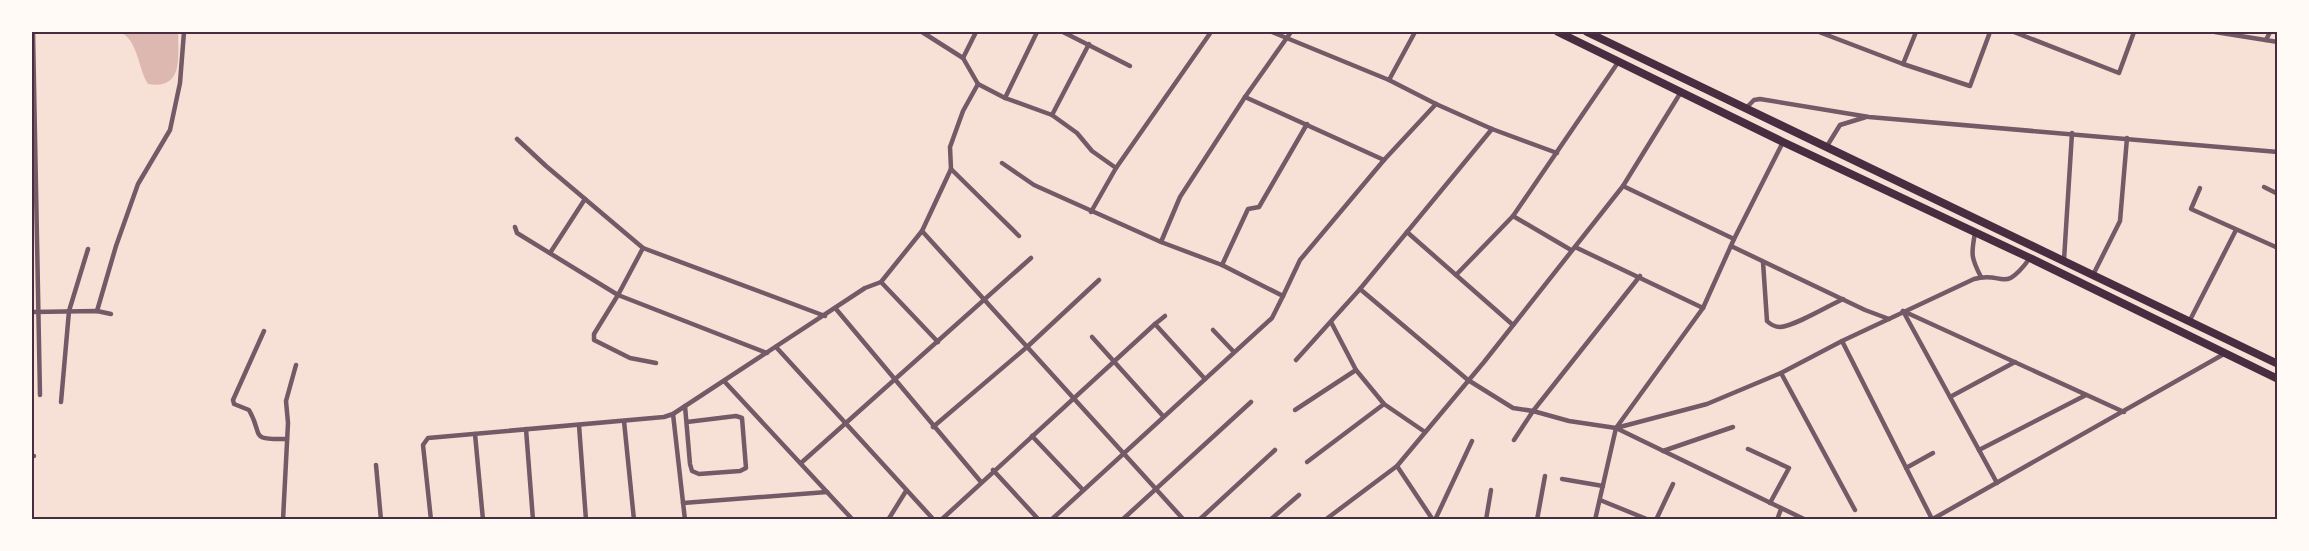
<svg xmlns="http://www.w3.org/2000/svg" width="2309" height="551" font-family="Karla,sans-serif">
  <rect width="100%" height="100%" fill="#f7e1d7"/>
  <path fill="#dcb8b0" d="M 119,32 L 178,32 C 178,57 184,90 148,84 C 138,69 138,38 119,32 Z"/>
  <g fill="none" stroke-linecap="round" stroke-linejoin="round">
    <g stroke="#755966" stroke-width="4.5">
      <path d="M 33,32 L 40,395"/>
      <path d="M 922,32 L 963,58 L 978,84"/>
      <path d="M 1063,32 L 1130,66"/>
      <path d="M 1272,32 L 1389,80 L 1436,104 L 1492,129 L 1557,153"/>
      <path d="M 1819,32 L 1903,64 L 1970,86 L 1990,32"/>
      <path d="M 2014,32 L 2119,73 L 2134,32"/>
      <path d="M 2215,32 L 2278,42"/>
      <path d="M 2266,40 L 2270,32"/>
      <path d="M 963,58 L 976,32"/>
      <path d="M 1903,64 L 1916,32"/>
      <path d="M 1389,80 L 1415,32"/>
      <path d="M 978,84 L 1005,98 L 1052,115 L 1077,133 L 1092,151 L 1116,168"/>
      <path d="M 1245,97 L 1384,160"/>
      <path d="M 1005,98 L 1037,32"/>
      <path d="M 1747,107 L 1754,100 L 1760,99 L 1869,117 L 2278,152"/>
      <path d="M 1052,115 L 1089,44"/>
      <path d="M 517,139 L 546,166 L 643,248 L 825,316"/>
      <path d="M 1827,146 L 1840,125 L 1866,117"/>
      <path d="M 1002,163 L 1034,185 L 1161,242 L 1222,265 L 1283,296 L 1272,318 L 1051,520"/>
      <path d="M 951,169 L 1019,236"/>
      <path d="M 1623,186 L 1734,239"/>
      <path d="M 2264,187 L 2278,194"/>
      <path d="M 2200,188 L 2191,209 L 2278,248"/>
      <path d="M 1091,212 L 1116,168 L 1211,32"/>
      <path d="M 1513,216 L 1571,250"/>
      <path d="M 515,227 L 517,233 L 618,295 L 767,353"/>
      <path d="M 922,231 L 1184,520"/>
      <path d="M 1407,232 L 1513,325"/>
      <path d="M 1975,233 C 1971,254 1971,258 1981,277"/>
      <path d="M 1161,242 L 1180,197 L 1245,97 L 1291,32"/>
      <path d="M 1731,246 L 1865,310 L 1889,319"/>
      <path d="M 1575,247 L 1703,308"/>
      <path d="M 643,248 L 618,295 L 594,334 L 594,340 L 630,358 L 656,363"/>
      <path d="M 550,253 L 585,199"/>
      <path d="M 2064,260 L 2072,133"/>
      <path d="M 1763,262 L 1767,321 C 1771,325 1774,327 1780,327 C 1795,326 1828,306 1843,299"/>
      <path d="M 1222,265 L 1248,209 L 1259,207 L 1307,124"/>
      <path d="M 1456,275 L 1513,216 L 1619,61"/>
      <path d="M 2093,275 L 2120,221 L 2127,138"/>
      <path d="M 881,282 L 938,342"/>
      <path d="M 1360,289 L 1468,380 L 1513,408 L 1533,411 L 1569,421 L 1616,428 L 1806,520"/>
      <path d="M 1283,296 L 1300,260 L 1384,160 L 1436,104"/>
      <path d="M 836,309 L 981,482"/>
      <path d="M 97,311 L 116,246 L 138,184 L 170,130 L 180,83 L 184,32"/>
      <path d="M 1903,311 L 2124,412"/>
      <path d="M 1903,311 L 1997,483"/>
      <path d="M 32,312 L 97,311 L 111,314"/>
      <path d="M 2190,320 L 2236,230"/>
      <path d="M 1331,322 L 1356,370 L 1384,404 L 1425,432"/>
      <path d="M 1155,324 L 1165,316"/>
      <path d="M 1213,330 L 1233,351"/>
      <path d="M 264,331 L 233,400 L 234,404 L 249,410 C 264,436 248,440 287,439"/>
      <path d="M 1092,337 L 1163,416"/>
      <path d="M 1842,341 L 1932,519"/>
      <path d="M 776,347 L 934,520"/>
      <path d="M 1296,360 L 1360,289 L 1492,129"/>
      <path d="M 1781,373 L 1855,510"/>
      <path d="M 724,381 L 853,520"/>
      <path d="M 1950,397 L 2015,362"/>
      <path d="M 61,402 L 69,311 L 88,249"/>
      <path d="M 685,406 L 690,464 L 692,471 L 699,474 L 740,471 L 746,468 L 742,418 L 736,416 L 687,422"/>
      <path d="M 1295,410 L 1356,370"/>
      <path d="M 673,414 L 685,520"/>
      <path d="M 624,421 L 634,520"/>
      <path d="M 579,425 L 586,520"/>
      <path d="M 933,427 L 1027,347 L 1099,280"/>
      <path d="M 1616,428 L 1707,404 L 1781,373 L 1842,341 L 1974,279 C 2004,270 2002,296 2030,258"/>
      <path d="M 526,429 L 533,520"/>
      <path d="M 475,434 L 483,520"/>
      <path d="M 1032,436 L 1083,490"/>
      <path d="M 1514,440 L 1533,411 L 1640,276"/>
      <path d="M 1748,449 L 1789,468 L 1770,503"/>
      <path d="M 1979,450 L 2086,395"/>
      <path d="M 1663,451 L 1733,427"/>
      <path d="M 32,456 L 34,456"/>
      <path d="M 1307,462 L 1384,404"/>
      <path d="M 801,463 L 1031,258"/>
      <path d="M 376,465 L 381,520"/>
      <path d="M 1397,466 L 1433,520"/>
      <path d="M 1906,468 L 1933,453"/>
      <path d="M 993,470 L 1039,520"/>
      <path d="M 1562,479 L 1603,486"/>
      <path d="M 1600,500 L 1649,520"/>
      <path d="M 683,503 L 827,492"/>
      <path d="M 102,520 L 195,520"/>
      <path d="M 283,520 L 288,423 L 286,401 L 296,365"/>
      <path d="M 431,520 L 423,445 L 428,438 L 664,417 L 673,414 L 865,288 L 881,282 L 922,231 L 951,169 L 950,147 L 963,111 L 978,84"/>
      <path d="M 888,520 L 906,491"/>
      <path d="M 941,520 L 1155,324 L 1205,379"/>
      <path d="M 1122,520 L 1251,402"/>
      <path d="M 1199,520 L 1275,450"/>
      <path d="M 1270,520 L 1299,495"/>
      <path d="M 1325,520 L 1397,466 L 1484,362 L 1623,186 L 1681,92"/>
      <path d="M 1435,520 L 1472,441"/>
      <path d="M 1486,520 L 1491,490"/>
      <path d="M 1537,520 L 1545,476"/>
      <path d="M 1595,520 L 1616,428 L 1703,308 L 1734,239 L 1783,142"/>
      <path d="M 1656,520 L 1673,484"/>
      <path d="M 1777,520 L 1781,509"/>
      <path d="M 1931,520 L 2224,354"/>
    </g>
    <g stroke="#4a2c40" stroke-width="8">
      <path d="M 1558,32 L 1783,142 L 2030,258 L 2278,379"/>
      <path d="M 1587,32 L 2278,364"/>
    </g>
  </g>
  <rect width="2309" height="551" fill="none" stroke="#fffaf5" stroke-width="66"/>
  <rect x="33" y="33" width="2243" height="485" fill="none" stroke="#4a2c40" stroke-width="2"/>
</svg>
